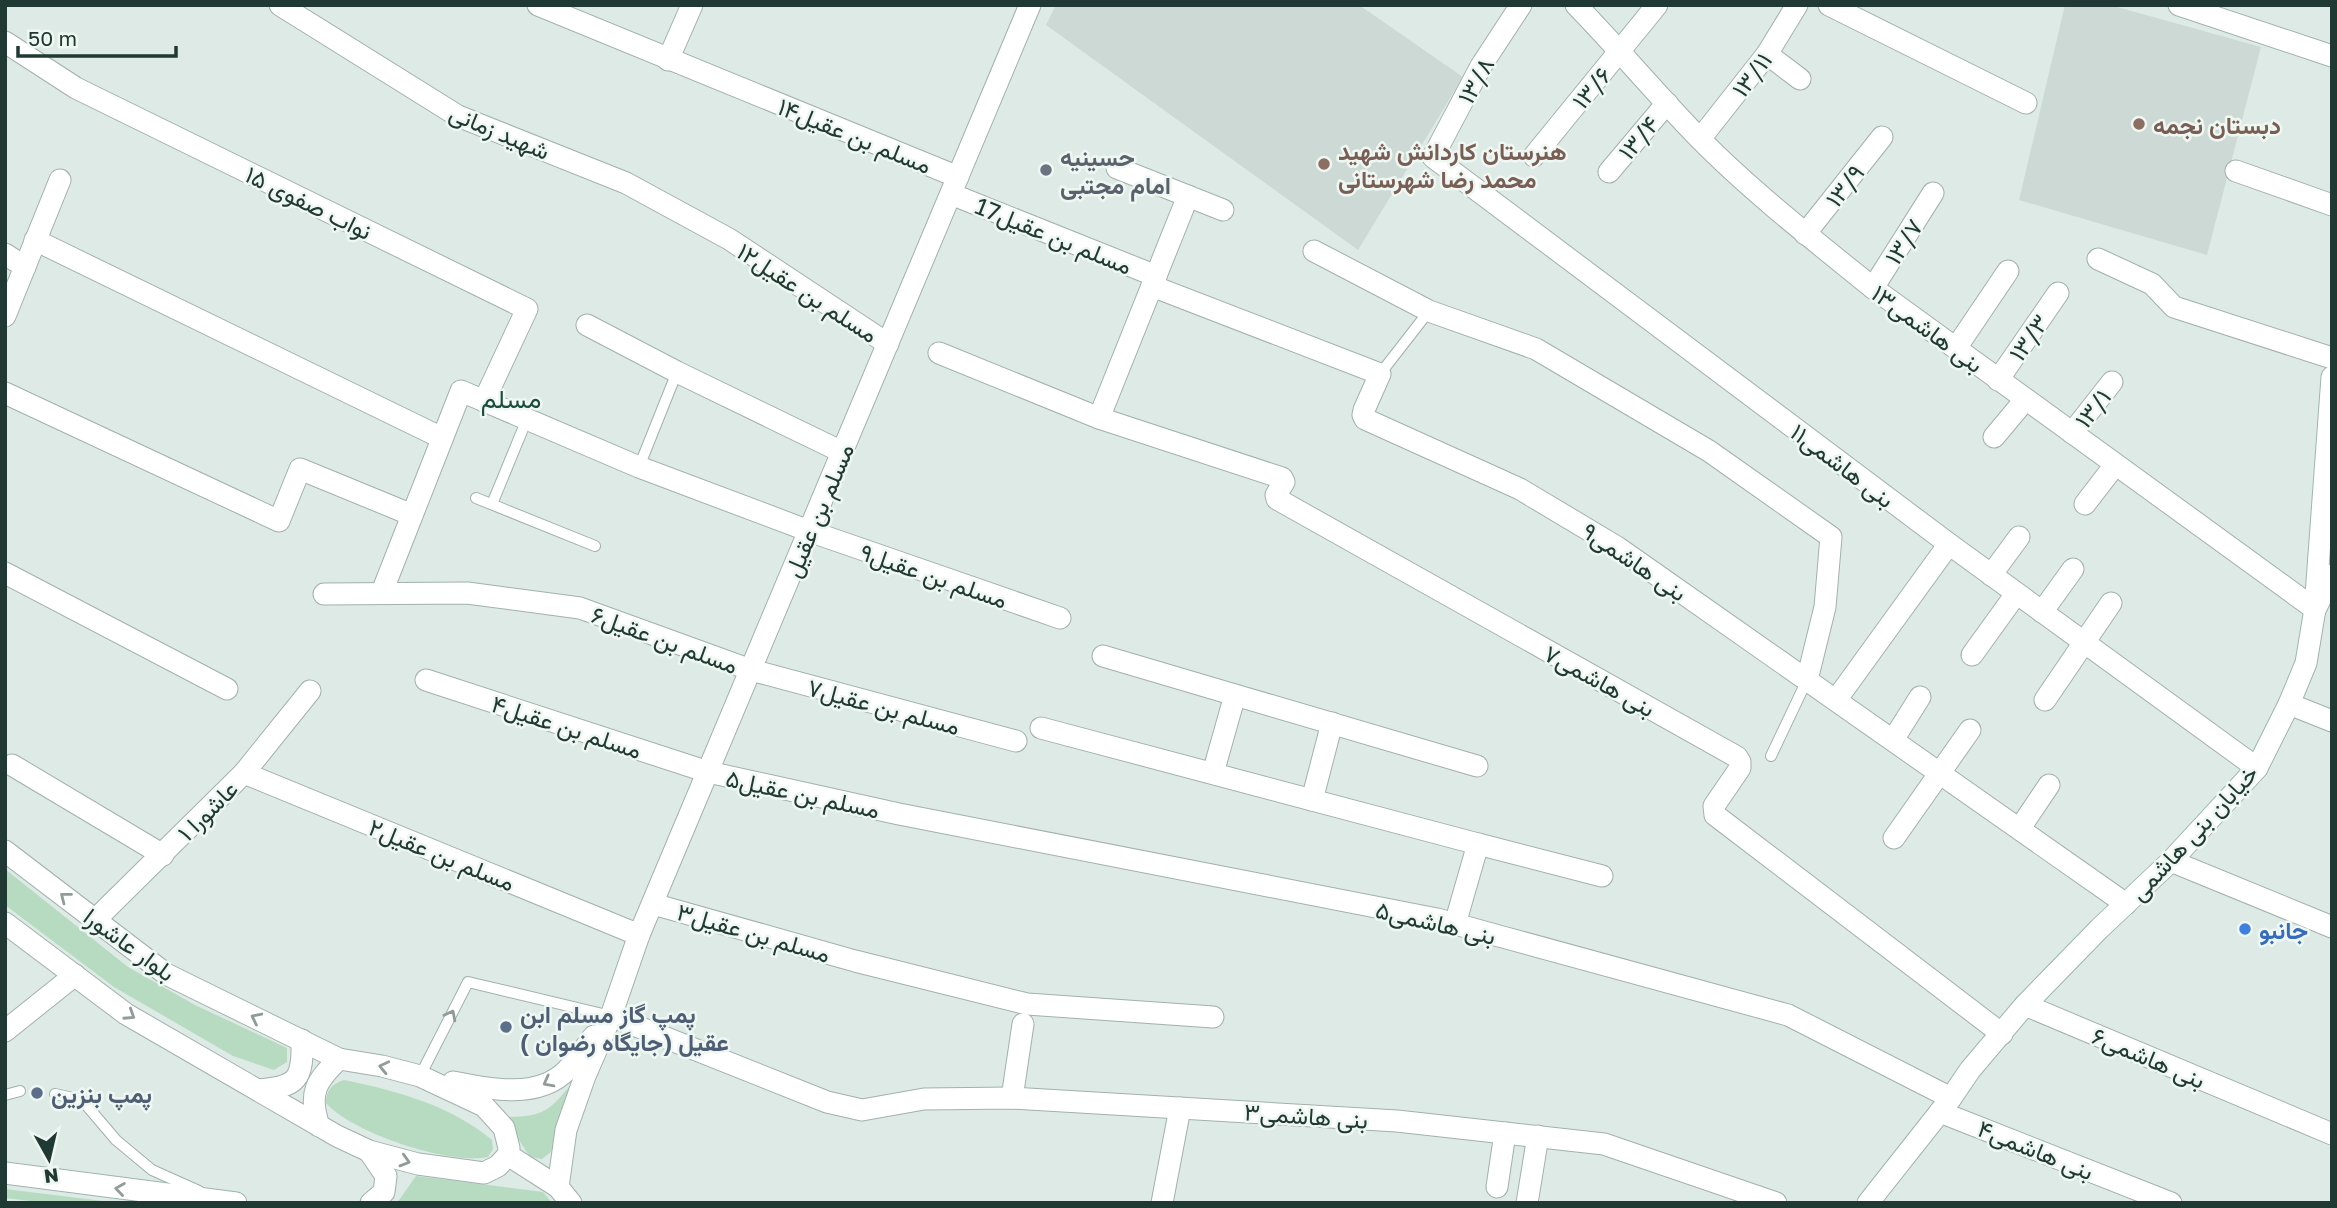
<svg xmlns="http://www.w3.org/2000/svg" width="2337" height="1208" font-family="'Golos Text',Vazirmatn,sans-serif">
  <rect width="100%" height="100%" fill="#deeae5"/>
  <g fill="#cdd9d4">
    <path d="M 1056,5 L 1359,5 L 1463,77 L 1358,250 L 1046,25 Z"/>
    <path d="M 2065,5 L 2110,5 L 2261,47 L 2207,255 L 2019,200 Z"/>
  </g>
  <g fill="#b7dbc1">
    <path d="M 5,869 L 128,967 L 195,1005 L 287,1048 L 287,1062 L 274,1070 L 233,1056 L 114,987 L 5,905 Z"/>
    <path d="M 344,1080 C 397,1091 450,1105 492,1140 L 493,1149 L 488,1157 C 449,1165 352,1133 326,1103 C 326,1090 332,1084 344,1080 Z"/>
    <path d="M 574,1081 L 551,1152 L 542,1159 L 530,1157 L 504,1117 C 545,1117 549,1111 574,1081 Z"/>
    <path d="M 416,1176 L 543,1192 L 552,1203 L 397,1203 Z"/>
    <path d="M 5,1189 L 119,1203 L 46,1203 L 5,1198 Z"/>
  </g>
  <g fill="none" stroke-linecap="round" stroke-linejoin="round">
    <defs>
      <g id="service">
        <path d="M 1380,374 L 1429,311"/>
        <path d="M 639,467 L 677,372"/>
        <path d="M 476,498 L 595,546"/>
        <path d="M 492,504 L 527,419"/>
        <path d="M 1771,756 L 1807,680"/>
        <path d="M 420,1076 L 468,982 L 611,1016"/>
        <path d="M 55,1094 L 82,1100 L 116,1140 L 152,1170 L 199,1191"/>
        <path d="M 5,1095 L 20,1091"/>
      </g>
      <g id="minor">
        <path d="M 280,5 L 458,116 L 626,183 L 729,239 L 888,344"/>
        <path d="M 538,5 L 958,177"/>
        <path d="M 1521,5 L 1481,66 L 1433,157 L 1949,544 L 2257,768"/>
        <path d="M 1829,5 L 2026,103"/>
        <path d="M 2179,5 L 2332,56"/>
        <path d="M 5,42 L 76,88 L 527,309 L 484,401"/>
        <path d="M 1767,54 L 1800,79"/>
        <path d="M 668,60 L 692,5"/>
        <path d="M 1700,139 L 1767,54 L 1797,5"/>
        <path d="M 1534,156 L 1657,5"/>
        <path d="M 1117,168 L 1223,210"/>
        <path d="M 2236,171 L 2332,205"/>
        <path d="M 1609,172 L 1667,103"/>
        <path d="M 951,194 L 1156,276"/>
        <path d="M 1805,234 L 1882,137"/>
        <path d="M 35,240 L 442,438"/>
        <path d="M 1314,251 L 1429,311 L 1536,349 L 1709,451 L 1831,537 L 1825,607 L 1807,680"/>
        <path d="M 5,254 L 25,267"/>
        <path d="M 2098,259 L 2152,284 L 2174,307 L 2332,358"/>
        <path d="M 1152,286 L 1380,374 L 1364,410 L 1363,415 L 1365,419 L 1520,489 L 1617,547 L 2126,904"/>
        <path d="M 1873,288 L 1933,193"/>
        <path d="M 5,316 L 60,180"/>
        <path d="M 587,325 L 677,372 L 842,452"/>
        <path d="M 1956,348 L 2008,271"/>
        <path d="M 939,353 L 1099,418 L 1282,478 L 1284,482 L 1276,495 L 1277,499 L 1737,757 L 1740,762 L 1740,768 L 1714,806 L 1715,815 L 2002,1034"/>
        <path d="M 1998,380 L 2058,293"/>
        <path d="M 5,393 L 279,521 L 300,469 L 412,515"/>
        <path d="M 1099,418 L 1188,196"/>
        <path d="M 2072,433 L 2112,382"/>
        <path d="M 1994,437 L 2025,400"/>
        <path d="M 2085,504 L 2115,465"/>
        <path d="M 5,573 L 227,689"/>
        <path d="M 1991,575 L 2019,537"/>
        <path d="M 382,592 L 461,391 L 639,467 L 809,531 L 1060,618"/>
        <path d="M 324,594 L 467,593 L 580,608 L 751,670 L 1016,741"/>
        <path d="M 2316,608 L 2332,575"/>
        <path d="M 2042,612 L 2073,569"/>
        <path d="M 1972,655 L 2016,594"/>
        <path d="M 1103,656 L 1235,695"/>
        <path d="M 426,680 L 708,772 L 899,814 L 1437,919 L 1788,1015 L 1951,1098"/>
        <path d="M 1836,700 L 1949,544"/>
        <path d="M 2045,700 L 2111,603"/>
        <path d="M 2289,704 L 2332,721"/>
        <path d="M 1041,728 L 1478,844 L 1455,924"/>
        <path d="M 1893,740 L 1920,697"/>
        <path d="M 12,765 L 163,855"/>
        <path d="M 244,773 L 639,935"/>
        <path d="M 1213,773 L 1235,695 L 1477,766"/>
        <path d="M 1312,800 L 1332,723"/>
        <path d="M 2020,828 L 2049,785"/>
        <path d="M 1894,838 L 1970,730"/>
        <path d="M 1478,844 L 1602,876"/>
        <path d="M 2171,861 L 2332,927"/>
        <path d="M 653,904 L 855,961 L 1027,1004 L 1213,1017"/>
        <path d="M 95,920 L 244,773 L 310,691"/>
        <path d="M 2025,1005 L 2332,1134"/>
        <path d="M 611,1016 L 827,1102 L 862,1110 L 924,1099 L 1012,1098 L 1397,1121 L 1604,1144 L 1776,1203"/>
        <path d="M 5,1031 L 75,975"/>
        <path d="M 1012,1098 L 1023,1024"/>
        <path d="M 1940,1112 L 2171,1203"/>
        <path d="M 1497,1187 L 1505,1133"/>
        <path d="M 1162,1203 L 1180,1108"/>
        <path d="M 1527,1203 L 1538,1136"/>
      </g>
      <g id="tertiary">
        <path d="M 1576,5 C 1618,48 1657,95 1699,138 C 1751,191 1815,241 1873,288 L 2315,609"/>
        <path d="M 5,851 L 166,974 L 339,1059"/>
        <path d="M 5,923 L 126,1014 L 337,1136 L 369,1151 L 418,1164 L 484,1173 L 498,1166 L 508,1155 L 509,1148 L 504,1128 L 484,1106 L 420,1076 L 382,1066 L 339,1059 C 316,1081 308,1093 319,1126"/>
        <path d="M 453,1082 C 488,1089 538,1100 567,1070 C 577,1060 585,1047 594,1036"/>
        <path d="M 258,1090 C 298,1087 303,1079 302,1040"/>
        <path d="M 369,1151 L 386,1176 L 384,1192 L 371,1203"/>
        <path d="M 508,1155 L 558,1187"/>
        <path d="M 571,1203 L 558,1187 L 566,1130 L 585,1076 L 611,1016 L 639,935 L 1030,5"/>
      </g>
      <g id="secondary">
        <path d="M 5,1173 L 236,1203"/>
        <path d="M 1868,1203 L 1951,1098 L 1970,1070 L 2025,1005 L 2100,928 L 2171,861 L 2257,768 L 2289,704 L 2306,663 L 2315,609 L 2332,377"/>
      </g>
    </defs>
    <use href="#service" stroke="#a1b1ac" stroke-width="12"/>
    <use href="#minor" stroke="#a1b1ac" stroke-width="23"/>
    <use href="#tertiary" stroke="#a1b1ac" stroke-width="23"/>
    <use href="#secondary" stroke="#9eb5ad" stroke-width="23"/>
    <use href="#service" stroke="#fff" stroke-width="10"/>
    <use href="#minor" stroke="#fff" stroke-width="21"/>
    <use href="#tertiary" stroke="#fff" stroke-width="21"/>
    <use href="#secondary" stroke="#fff" stroke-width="21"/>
  </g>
  <defs><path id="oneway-chevron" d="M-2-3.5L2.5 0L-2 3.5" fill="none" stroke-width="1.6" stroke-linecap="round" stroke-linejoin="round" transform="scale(1.75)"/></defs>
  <g stroke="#909c98">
    <use href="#oneway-chevron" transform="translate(65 897) rotate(-142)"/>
    <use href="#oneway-chevron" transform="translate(130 1015) rotate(33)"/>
    <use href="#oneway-chevron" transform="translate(451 1015) rotate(-63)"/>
    <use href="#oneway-chevron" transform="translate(256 1018) rotate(-154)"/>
    <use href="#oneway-chevron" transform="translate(384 1067) rotate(-167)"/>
    <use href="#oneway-chevron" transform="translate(548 1082) rotate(152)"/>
    <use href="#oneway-chevron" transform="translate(405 1161) rotate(16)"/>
    <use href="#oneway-chevron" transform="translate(120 1189) rotate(-172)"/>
  </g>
  <g fill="#8d6e63" stroke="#eff7f3" stroke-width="2.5">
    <circle cx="2139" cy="124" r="7"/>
    <circle cx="1324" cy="164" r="7"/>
  </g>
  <circle fill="#6b7280" stroke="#eff7f3" stroke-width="2.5" cx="1046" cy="170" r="7"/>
  <circle fill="#3f7fe0" stroke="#eff7f3" stroke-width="2.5" cx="2245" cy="929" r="7"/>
  <g fill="#5c6f8a" stroke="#eff7f3" stroke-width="2.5">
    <circle cx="506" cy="1027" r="7"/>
    <circle cx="37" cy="1093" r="7"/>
  </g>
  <g text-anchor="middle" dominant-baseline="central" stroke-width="5" stroke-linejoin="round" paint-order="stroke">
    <g font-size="24" fill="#203932" stroke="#eff7f3">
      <text transform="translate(1751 74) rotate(-53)">۱۳/۱۱</text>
      <text transform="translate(1475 80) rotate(-61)">۱۳/۸</text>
      <text transform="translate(1591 87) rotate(-50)">۱۳/۶</text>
      <text transform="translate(500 131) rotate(23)">شهید زمانی</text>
      <text transform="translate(855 135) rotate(22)">مسلم بن عقیل۱۴</text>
      <text transform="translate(1638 137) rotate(-50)">۱۳/۴</text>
      <text transform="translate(1844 185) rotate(-52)">۱۳/۹</text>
      <text transform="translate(309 202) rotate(26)">نواب صفوی ۱۵</text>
      <text transform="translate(1054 235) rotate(22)">مسلم بن عقیل17</text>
      <text transform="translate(1903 241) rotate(-57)">۱۳/۷</text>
      <text transform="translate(808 292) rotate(33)">مسلم بن عقیل۱۲</text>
      <text transform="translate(1928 328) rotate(36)">بنی هاشمی۱۳</text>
      <text transform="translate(2028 337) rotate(-55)">۱۳/۳</text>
      <text transform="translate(2092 408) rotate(-52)">۱۳/۱</text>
      <text transform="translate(1843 465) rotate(37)">بنی هاشمی۱۱</text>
      <text transform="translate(818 510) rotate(-67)">مسلم بن عقیل</text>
      <text transform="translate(1635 561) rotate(34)">بنی هاشمی۹</text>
      <text transform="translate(934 575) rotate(19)">مسلم بن عقیل۹</text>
      <text transform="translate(665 639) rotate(20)">مسلم بن عقیل۶</text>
      <text transform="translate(1600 680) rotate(29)">بنی هاشمی۷</text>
      <text transform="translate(884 706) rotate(15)">مسلم بن عقیل۷</text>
      <text transform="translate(567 726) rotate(18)">مسلم بن عقیل۴</text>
      <text transform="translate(803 793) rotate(12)">مسلم بن عقیل۵</text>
      <text transform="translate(207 810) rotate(-45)">عاشورا ۱</text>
      <text transform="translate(2193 832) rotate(-47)">خیابان بنی هاشمی</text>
      <text transform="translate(442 854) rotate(22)">مسلم بن عقیل۲</text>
      <text transform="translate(1436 922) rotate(13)">بنی هاشمی۵</text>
      <text transform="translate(754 932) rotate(16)">مسلم بن عقیل۳</text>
      <text transform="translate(130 944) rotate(36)">بلوار عاشورا</text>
      <text transform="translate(2149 1057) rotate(23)">۶بنی هاشمی</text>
      <text transform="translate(1306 1115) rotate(4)">بنی هاشمی۳</text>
      <text transform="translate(2036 1149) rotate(22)">۴بنی هاشمی</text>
    </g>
    <g font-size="24" font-weight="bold" fill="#785e54" stroke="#eff7f3" text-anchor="start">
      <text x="2153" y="124">دبستان نجمه</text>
      <text x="1338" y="150">هنرستان کاردانش شهید<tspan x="1338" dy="28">محمد رضا شهرستانی</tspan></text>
    </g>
    <g font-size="24" font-weight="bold" fill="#5b616d" stroke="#eff7f3" text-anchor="start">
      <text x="1060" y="156">حسینیه<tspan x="1060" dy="28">امام مجتبی</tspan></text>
    </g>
    <g font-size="24" font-weight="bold" fill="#366cbe" stroke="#eff7f3" text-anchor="start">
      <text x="2259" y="929">جانبو</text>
    </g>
    <g font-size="24" font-weight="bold" fill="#4e5e75" stroke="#eff7f3" text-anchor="start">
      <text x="520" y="1013">پمپ گاز مسلم ابن<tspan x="520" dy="28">عقیل (جایگاه رضوان )</tspan></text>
      <text x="51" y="1093">پمپ بنزین</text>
    </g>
    <g font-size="26" fill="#1c4b40" stroke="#eff7f3">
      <text x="511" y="398">مسلم</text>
    </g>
  </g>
  <rect width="2337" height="1208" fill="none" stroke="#203932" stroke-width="14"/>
  <g transform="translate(49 1159) rotate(172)" stroke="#eff7f3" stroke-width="5" paint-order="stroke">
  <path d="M0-5L12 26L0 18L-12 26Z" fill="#203932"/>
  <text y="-10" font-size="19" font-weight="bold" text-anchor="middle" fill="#203932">N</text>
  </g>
  <path d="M18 46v10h158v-10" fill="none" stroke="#203932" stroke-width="3.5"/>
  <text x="28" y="46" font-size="21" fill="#203932" stroke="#eff7f3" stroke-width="5" paint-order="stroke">50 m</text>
</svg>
